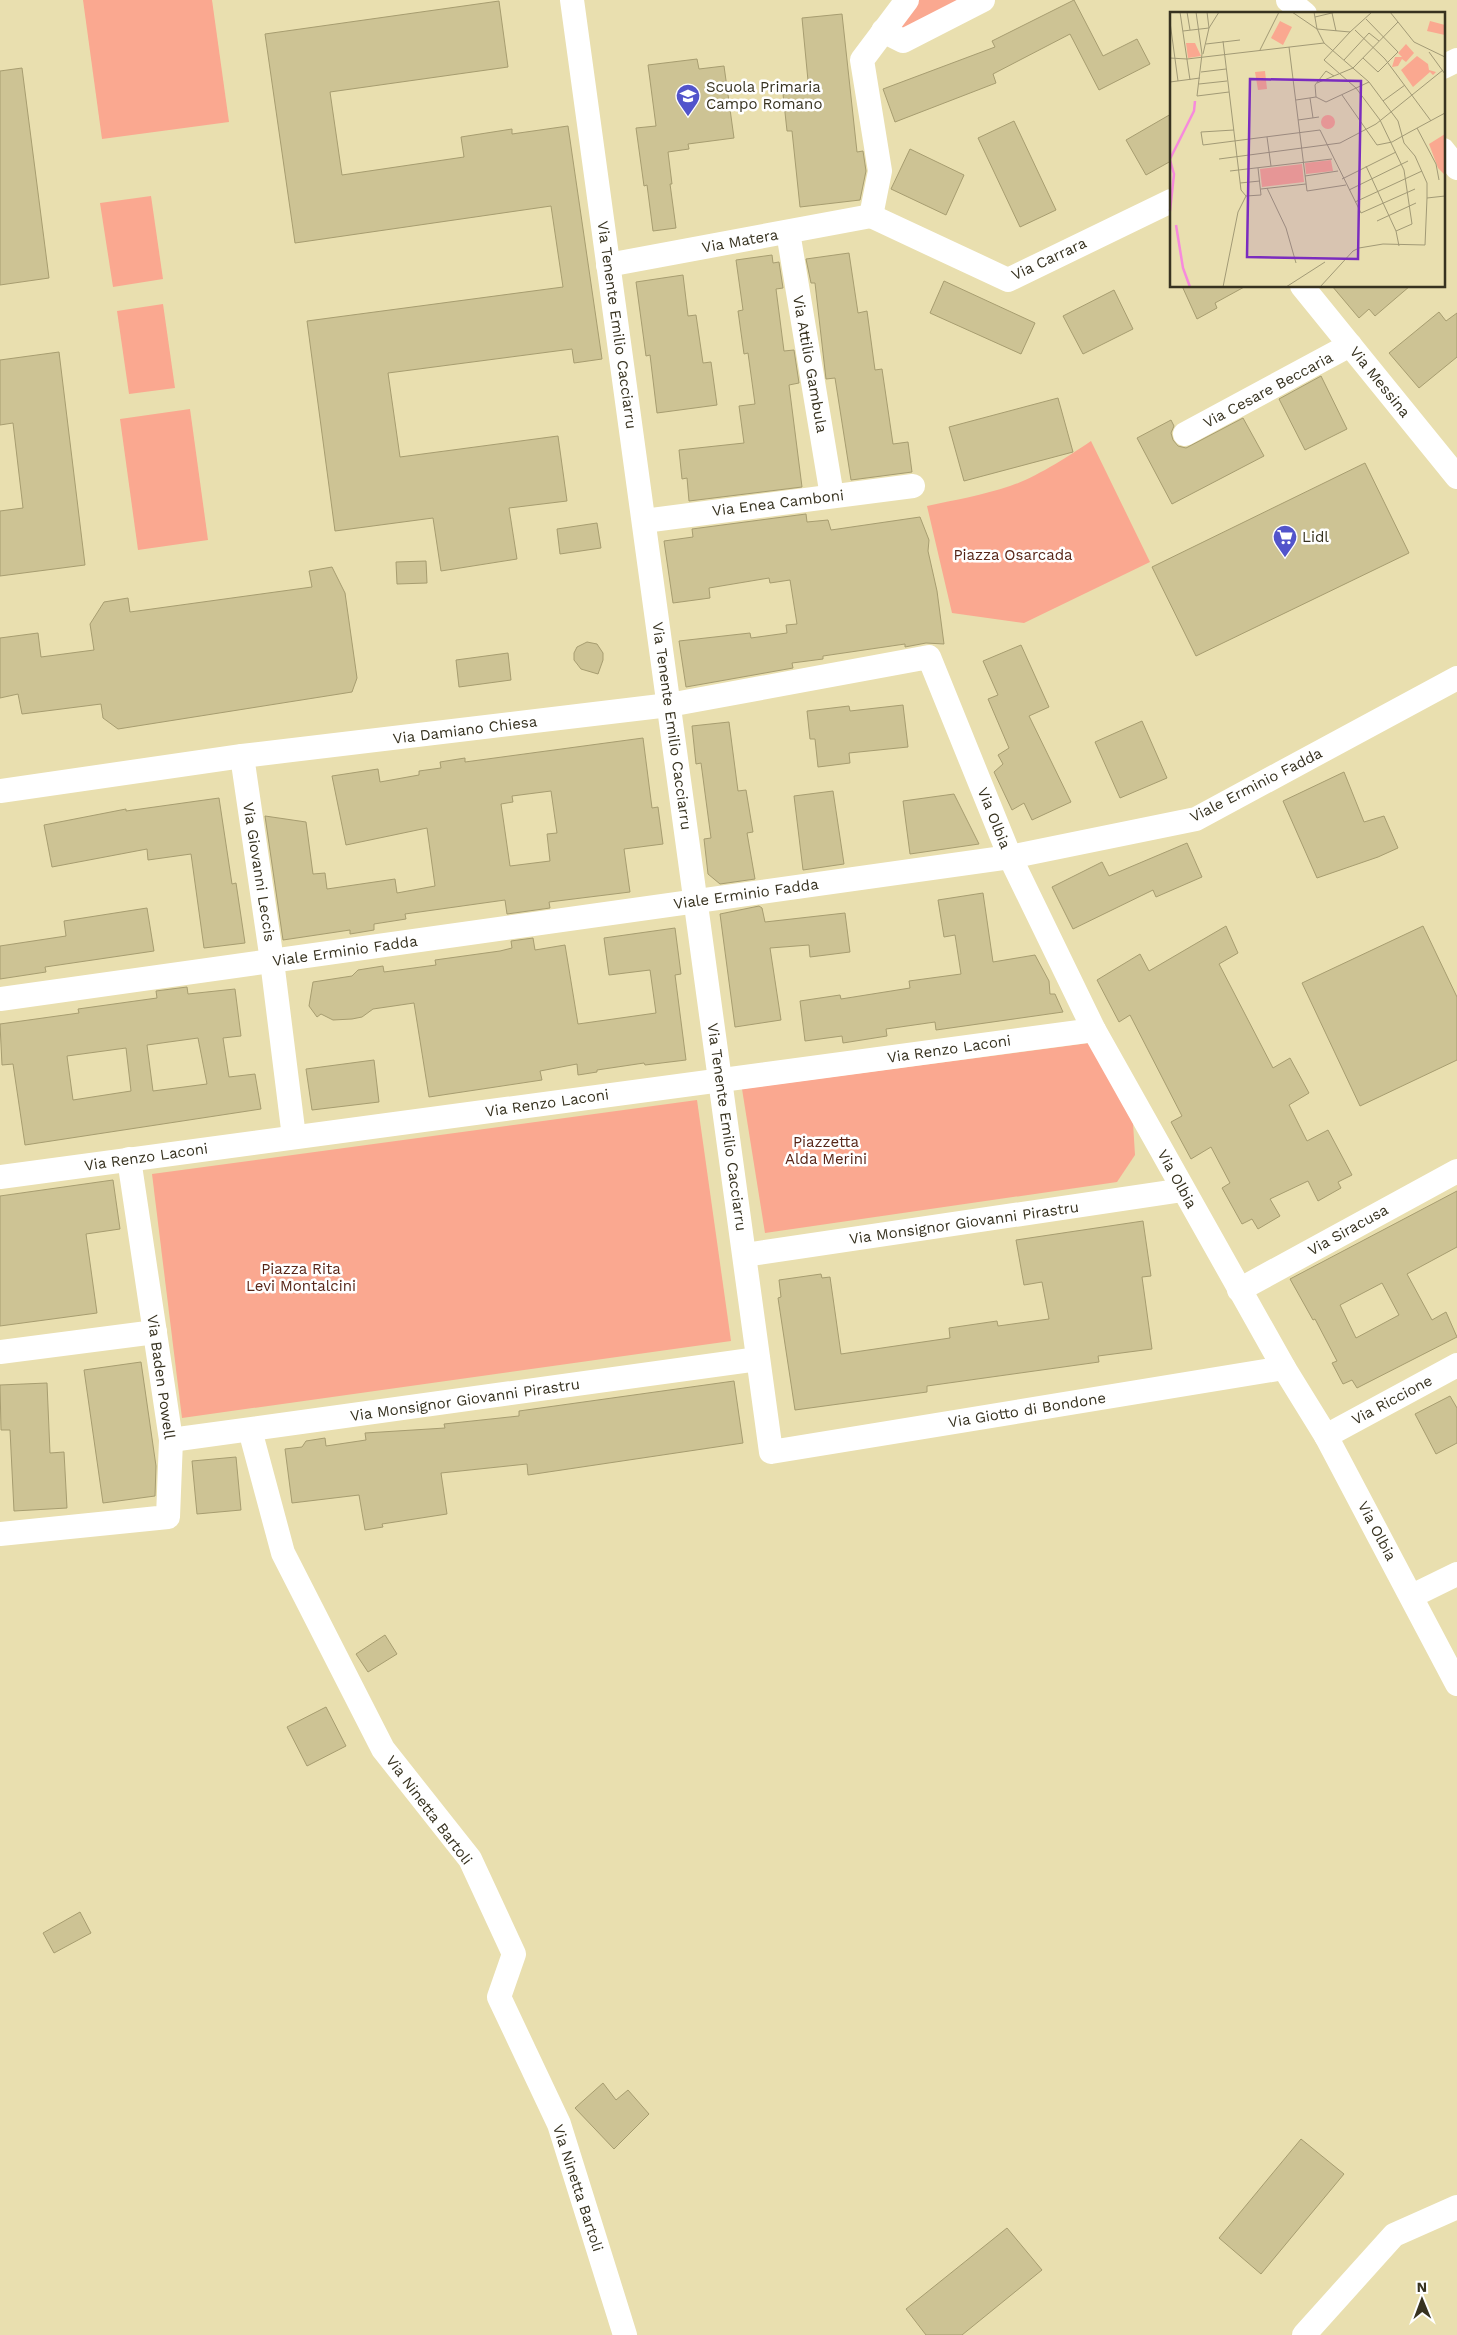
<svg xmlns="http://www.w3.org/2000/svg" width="1457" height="2335" font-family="'Work Sans',sans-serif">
  <rect width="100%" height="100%" fill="#e9dfaf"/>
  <g fill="#faa890">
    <path d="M 83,0 L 212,0 L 229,122 L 102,139 Z"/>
    <path d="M 914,0 L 975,0 L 909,33 L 895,24 Z"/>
    <path d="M 151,196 L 163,279 L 113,287 L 100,203 Z"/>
    <path d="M 163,304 L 175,388 L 129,394 L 117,311 Z"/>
    <path d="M 190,409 L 208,540 L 138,550 L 120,419 Z"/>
    <path d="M 1091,441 L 1150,562 L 1024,623 L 952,613 L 927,506 C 955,500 983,495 1010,486 C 1035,478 1069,456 1091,441 Z"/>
    <path d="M 1089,1043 L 1133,1123 L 1135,1155 L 1117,1182 L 765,1233 L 742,1089 Z"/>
    <path d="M 697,1100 L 731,1341 L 182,1418 L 152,1174 Z"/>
  </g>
  <g fill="#cdc394" stroke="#a79d70" fill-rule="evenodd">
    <path d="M 1074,0 L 1103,56 L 1137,39 L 1150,64 L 1099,90 L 1070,34 L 993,74 L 996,83 L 895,122 L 883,89 L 995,47 L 992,41 Z"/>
    <path d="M 499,1 L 508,67 L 330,92 L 342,175 L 464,157 L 461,137 L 512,129 L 512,134 L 568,126 L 602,359 L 574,363 L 572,349 L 388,373 L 400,457 L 558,436 L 567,501 L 509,508 L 517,559 L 441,571 L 433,518 L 335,531 L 307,321 L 563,287 L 551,206 L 295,243 L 265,34 Z"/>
    <path d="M 842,14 L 857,152 L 863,151 L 866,171 L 860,200 L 800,207 L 792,131 L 787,131 L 783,94 L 809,91 L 802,18 Z"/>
    <path d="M 697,59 L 699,69 L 724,66 L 734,138 L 688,144 L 689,149 L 668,152 L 672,184 L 670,184 L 676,228 L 653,231 L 647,185 L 644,186 L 636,128 L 656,126 L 648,65 Z"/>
    <path d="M 22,68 L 49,278 L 0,285 L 0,71 Z"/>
    <path d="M 1171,114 L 1171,161 L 1146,175 L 1126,140 Z"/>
    <path d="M 1014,121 L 1056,210 L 1020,227 L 978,138 Z"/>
    <path d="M 910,149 L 964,175 L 946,215 L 891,189 Z"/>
    <path d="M 849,253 L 858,313 L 867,311 L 875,370 L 882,369 L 893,444 L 908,442 L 912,472 L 851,480 L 835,378 L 826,379 L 815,283 L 811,283 L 806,259 Z"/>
    <path d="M 772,255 L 773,263 L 779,262 L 783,288 L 776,289 L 784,351 L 794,350 L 799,383 L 789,385 L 802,487 L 689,501 L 687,478 L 682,479 L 679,450 L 744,443 L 739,406 L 755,404 L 748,353 L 744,354 L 738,311 L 743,310 L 736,260 Z"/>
    <path d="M 683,275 L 688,316 L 696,315 L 703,363 L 711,362 L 717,405 L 657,413 L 650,355 L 646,356 L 636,282 Z"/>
    <path d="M 944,281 L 1035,323 L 1021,354 L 930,313 Z"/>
    <path d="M 1182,286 L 1246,286 L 1215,303 L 1217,308 L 1197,319 Z"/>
    <path d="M 1332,286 L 1410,286 L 1375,316 L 1369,309 L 1359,318 Z"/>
    <path d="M 1114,290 L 1133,329 L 1083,354 L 1063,316 Z"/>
    <path d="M 1439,312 L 1446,321 L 1457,313 L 1457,357 L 1419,388 L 1389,353 Z"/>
    <path d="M 59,352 L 85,565 L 0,576 L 0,511 L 23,508 L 13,423 L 0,425 L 0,360 Z"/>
    <path d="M 1321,376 L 1347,429 L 1305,450 L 1279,399 Z"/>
    <path d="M 1058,398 L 1073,452 L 964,481 L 949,427 Z"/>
    <path d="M 1243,418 L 1264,456 L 1172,504 L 1137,438 L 1171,420 L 1174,426 L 1171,433 L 1173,440 L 1178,446 L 1186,448 Z"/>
    <path d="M 1365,463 L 1409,553 L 1196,656 L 1152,567 Z"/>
    <path d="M 806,514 L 807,522 L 828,520 L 831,530 L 920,517 L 929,540 L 928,551 L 937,591 L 944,644 L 926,643 L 905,647 L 905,644 L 823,656 L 823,659 L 792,663 L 793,668 L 686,687 L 679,641 L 750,633 L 751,638 L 787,633 L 786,625 L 797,624 L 790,580 L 770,583 L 769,578 L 709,588 L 710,598 L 673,603 L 664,541 L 693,537 L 692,529 Z"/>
    <path d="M 597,523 L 601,548 L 560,554 L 557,529 Z"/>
    <path d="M 426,561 L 427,583 L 397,584 L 396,562 Z"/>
    <path d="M 332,567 L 345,593 L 357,678 L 352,692 L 118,729 L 103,718 L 101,704 L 22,714 L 18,694 L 0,698 L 0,638 L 38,633 L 41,657 L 94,650 L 90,624 L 104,602 L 128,598 L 130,612 L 312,587 L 309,571 Z"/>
    <path d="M 587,642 L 597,644 L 603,653 L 603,660 L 598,674 L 581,669 L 574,660 L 574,653 L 577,647 Z"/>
    <path d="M 1021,645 L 1049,707 L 1029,716 L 1071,802 L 1032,820 L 1024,803 L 1012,810 L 994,772 L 1003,764 L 998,755 L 1009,748 L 988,699 L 998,695 L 983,661 Z"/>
    <path d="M 508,653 L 511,680 L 459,687 L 456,660 Z"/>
    <path d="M 903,705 L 908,747 L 849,753 L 850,763 L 818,767 L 815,739 L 810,739 L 807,711 L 849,706 L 850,711 Z"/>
    <path d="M 1142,721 L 1167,778 L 1120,798 L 1095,742 Z"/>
    <path d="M 729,722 L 738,791 L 746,790 L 753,832 L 747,833 L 755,879 L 720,884 L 708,874 L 704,839 L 711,838 L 701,763 L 696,764 L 692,726 Z"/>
    <path d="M 643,738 L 652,808 L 658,807 L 663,844 L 624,849 L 630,892 L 549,902 L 550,908 L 507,914 L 505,900 L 405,914 L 406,919 L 374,924 L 374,930 L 350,934 L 350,930 L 283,940 L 265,816 L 306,822 L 313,874 L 325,873 L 327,889 L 395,879 L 397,893 L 435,886 L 427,828 L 346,845 L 332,776 L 378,769 L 380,782 L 419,775 L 419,771 L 441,768 L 440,762 L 465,758 L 465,762 ZM 551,791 L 557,833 L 547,834 L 550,861 L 510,866 L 501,804 L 513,802 L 512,796 Z"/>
    <path d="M 1344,772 L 1364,822 L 1384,816 L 1398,848 L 1378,857 L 1317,878 L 1283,801 Z"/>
    <path d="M 833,791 L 844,864 L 803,870 L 794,796 Z"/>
    <path d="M 954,794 L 979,844 L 910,854 L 903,801 Z"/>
    <path d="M 219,798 L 232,884 L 236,883 L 245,943 L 204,948 L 191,854 L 148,860 L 147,849 L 52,867 L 44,825 L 126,809 L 126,811 Z"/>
    <path d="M 1187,843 L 1202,877 L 1156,897 L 1153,890 L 1073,929 L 1052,887 L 1102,862 L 1109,876 Z"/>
    <path d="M 983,893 L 993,962 L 1035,955 L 1049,981 L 1050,994 L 1055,994 L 1063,1012 L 936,1030 L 935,1022 L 886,1029 L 887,1036 L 843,1043 L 842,1036 L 805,1041 L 800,1001 L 840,995 L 841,999 L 910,988 L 909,981 L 961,974 L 955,935 L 944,937 L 938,900 Z"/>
    <path d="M 759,906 L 762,908 L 765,922 L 845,913 L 850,952 L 810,957 L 809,945 L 770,948 L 781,1020 L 735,1027 L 720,914 Z"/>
    <path d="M 147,908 L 154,951 L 45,967 L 46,972 L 0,979 L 0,946 L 66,936 L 64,921 Z"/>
    <path d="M 1226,926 L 1238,953 L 1219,964 L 1273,1068 L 1290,1058 L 1309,1093 L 1289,1105 L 1307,1141 L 1328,1130 L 1352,1175 L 1338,1182 L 1341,1188 L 1318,1201 L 1308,1181 L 1270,1199 L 1280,1216 L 1258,1229 L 1252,1219 L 1242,1224 L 1222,1188 L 1230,1183 L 1211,1147 L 1191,1159 L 1171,1122 L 1182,1116 L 1130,1015 L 1119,1022 L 1097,980 L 1140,954 L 1149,971 Z"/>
    <path d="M 1423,926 L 1457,997 L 1457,1060 L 1360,1106 L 1302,983 Z"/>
    <path d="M 675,928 L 681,974 L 675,975 L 686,1060 L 645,1065 L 644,1063 L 597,1070 L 597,1072 L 578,1075 L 577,1064 L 540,1071 L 542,1080 L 429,1097 L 414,1003 L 373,1009 L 362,1017 L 352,1019 L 333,1020 L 321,1014 L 317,1017 L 309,1006 L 313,982 L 352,976 L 358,970 L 383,966 L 384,972 L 436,965 L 435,960 L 500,951 L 512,948 L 511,941 L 533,938 L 535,950 L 565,945 L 578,1024 L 656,1013 L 650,970 L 609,975 L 604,938 Z"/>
    <path d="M 187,987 L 188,994 L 235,989 L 241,1036 L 223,1038 L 229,1077 L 255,1074 L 261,1109 L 25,1145 L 13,1064 L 2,1065 L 0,1024 L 79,1013 L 78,1009 L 157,998 L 156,991 ZM 198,1038 L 207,1084 L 153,1091 L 147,1045 ZM 126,1048 L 131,1091 L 73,1100 L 67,1056 Z"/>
    <path d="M 374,1060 L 379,1102 L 312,1110 L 306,1069 Z"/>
    <path d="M 113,1180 L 120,1229 L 86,1234 L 97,1313 L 0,1326 L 0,1196 Z"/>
    <path d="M 1457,1191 L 1457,1247 L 1407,1274 L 1432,1320 L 1446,1312 L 1457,1337 L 1357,1388 L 1352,1380 L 1343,1384 L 1332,1363 L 1337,1361 L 1315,1319 L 1313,1320 L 1290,1279 ZM 1382,1283 L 1399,1315 L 1356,1338 L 1340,1305 Z"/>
    <path d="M 1143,1221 L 1151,1276 L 1142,1277 L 1152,1349 L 1098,1356 L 1099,1362 L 927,1386 L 927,1392 L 795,1410 L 778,1298 L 781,1297 L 779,1280 L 821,1274 L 822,1278 L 830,1277 L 841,1354 L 950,1338 L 949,1328 L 997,1321 L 998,1326 L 1049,1319 L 1042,1282 L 1024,1285 L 1016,1240 Z"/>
    <path d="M 141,1362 L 156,1466 L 155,1496 L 103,1503 L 84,1370 Z"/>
    <path d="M 734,1381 L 743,1443 L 528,1475 L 527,1464 L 441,1473 L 447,1514 L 382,1524 L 383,1527 L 365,1530 L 359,1495 L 292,1503 L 285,1449 L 302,1447 L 306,1441 L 325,1438 L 326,1446 L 366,1440 L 365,1433 L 445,1428 L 444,1424 L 519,1416 L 519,1411 Z"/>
    <path d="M 47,1383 L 50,1453 L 64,1452 L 67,1508 L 14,1511 L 10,1430 L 1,1430 L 0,1385 Z"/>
    <path d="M 1450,1396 L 1457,1408 L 1457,1443 L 1436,1454 L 1415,1414 Z"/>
    <path d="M 236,1457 L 241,1510 L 197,1514 L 192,1461 Z"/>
    <path d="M 385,1635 L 397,1654 L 368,1672 L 356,1654 Z"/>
    <path d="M 326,1707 L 346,1746 L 307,1766 L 287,1727 Z"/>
    <path d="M 80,1912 L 91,1933 L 54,1953 L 43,1933 Z"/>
    <path d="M 603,2083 L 616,2100 L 628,2090 L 649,2114 L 614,2149 L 575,2108 Z"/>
    <path d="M 1301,2139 L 1344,2174 L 1261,2274 L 1219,2238 Z"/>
    <path d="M 1007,2228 L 1042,2270 L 962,2335 L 926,2335 L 906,2309 Z"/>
  </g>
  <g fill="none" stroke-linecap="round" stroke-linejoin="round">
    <g stroke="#fff" stroke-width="24">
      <path d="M 572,0 L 771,1452 L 1284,1368"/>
      <path d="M 1288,0 L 1305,14"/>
      <path d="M 883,31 L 903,41 L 983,0"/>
      <path d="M 1443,67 L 1457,60"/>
      <path d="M 1443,150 L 1457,168"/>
      <path d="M 871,216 L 1008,280 L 1171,201"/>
      <path d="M 871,216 L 880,171 L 862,60 L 907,0"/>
      <path d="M 788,232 L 832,496"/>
      <path d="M 608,265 L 871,216"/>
      <path d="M 1302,286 L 1457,477"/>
      <path d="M 1185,434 L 1350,345"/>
      <path d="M 644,521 L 913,486"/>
      <path d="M 242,756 L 272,961 L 294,1137"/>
      <path d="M 0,791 L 242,756 L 669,705 L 929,657 L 1010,857 L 1094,1030 L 1284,1368 L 1326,1436 L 1457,1684"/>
      <path d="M 0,999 L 1010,857 L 1196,819 L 1457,678"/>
      <path d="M 0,1177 L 1094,1030"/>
      <path d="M 745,1255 L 1183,1190"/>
      <path d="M 1239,1290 L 1457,1171"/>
      <path d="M 0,1352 L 155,1332"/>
      <path d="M 250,1430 L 283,1553 L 383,1749 L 470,1859 L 514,1954 L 499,1997 L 559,2124 L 625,2335"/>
      <path d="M 1326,1436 L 1457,1365"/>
      <path d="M 171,1440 L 758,1359"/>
      <path d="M 0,1534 L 168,1517 L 171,1440 L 129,1159"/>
      <path d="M 1412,1596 L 1457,1574"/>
      <path d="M 1304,2335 L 1394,2235 L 1457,2207"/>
    </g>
  </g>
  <defs>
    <symbol id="school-pin" viewBox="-11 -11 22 30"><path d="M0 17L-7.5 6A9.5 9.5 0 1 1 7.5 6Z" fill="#5254cb" stroke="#fff"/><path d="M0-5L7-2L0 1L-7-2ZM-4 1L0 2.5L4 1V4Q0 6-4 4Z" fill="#fff"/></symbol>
    <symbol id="supermarket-pin" viewBox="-11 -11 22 30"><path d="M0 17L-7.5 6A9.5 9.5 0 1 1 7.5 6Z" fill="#5254cb" stroke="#fff"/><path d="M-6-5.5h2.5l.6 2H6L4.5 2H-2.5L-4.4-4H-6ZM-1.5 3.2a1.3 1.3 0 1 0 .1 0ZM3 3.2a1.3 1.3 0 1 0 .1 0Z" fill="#fff"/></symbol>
  </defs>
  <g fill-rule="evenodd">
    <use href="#school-pin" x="674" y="82" width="28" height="38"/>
    <use href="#supermarket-pin" x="1271" y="523" width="28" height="38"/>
  </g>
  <g text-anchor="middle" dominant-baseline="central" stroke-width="5" stroke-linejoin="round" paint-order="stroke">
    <g font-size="15" fill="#373220" stroke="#fff" text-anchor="start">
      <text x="706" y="87">Scuola Primaria<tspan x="706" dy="17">Campo Romano</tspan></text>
      <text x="1302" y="537">Lidl</text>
    </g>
    <g font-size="15" fill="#373220" stroke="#fff">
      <text transform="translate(740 241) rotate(-10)">Via Matera</text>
      <text transform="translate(1049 259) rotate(-25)">Via Carrara</text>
      <text transform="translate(617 325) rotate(82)">Via Tenente Emilio Cacciarru</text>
      <text transform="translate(810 364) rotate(80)">Via Attilio Gambula</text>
      <text transform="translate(1380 382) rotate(51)">Via Messina</text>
      <text transform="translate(1268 390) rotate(-28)">Via Cesare Beccaria</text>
      <text transform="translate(778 503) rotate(-7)">Via Enea Camboni</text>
      <text transform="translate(672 726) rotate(82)">Via Tenente Emilio Cacciarru</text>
      <text transform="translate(465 730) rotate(-7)">Via Damiano Chiesa</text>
      <text transform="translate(1256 785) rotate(-27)">Viale Erminio Fadda</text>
      <text transform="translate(994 818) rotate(68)">Via Olbia</text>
      <text transform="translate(259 872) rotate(81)">Via Giovanni Leccis</text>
      <text transform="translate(746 894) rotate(-8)">Viale Erminio Fadda</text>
      <text transform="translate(345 951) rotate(-8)">Viale Erminio Fadda</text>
      <text transform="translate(949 1049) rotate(-8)">Via Renzo Laconi</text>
      <text transform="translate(547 1103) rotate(-8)">Via Renzo Laconi</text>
      <text transform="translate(727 1127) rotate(82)">Via Tenente Emilio Cacciarru</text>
      <text transform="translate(146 1157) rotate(-8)">Via Renzo Laconi</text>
      <text transform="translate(1177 1179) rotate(61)">Via Olbia</text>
      <text transform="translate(964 1223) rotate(-8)">Via Monsignor Giovanni Pirastru</text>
      <text transform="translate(1348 1230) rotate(-29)">Via Siracusa</text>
      <text transform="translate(161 1377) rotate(82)">Via Baden Powell</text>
      <text transform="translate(465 1400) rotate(-8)">Via Monsignor Giovanni Pirastru</text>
      <text transform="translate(1392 1400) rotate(-28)">Via Riccione</text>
      <text transform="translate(1027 1410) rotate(-9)">Via Giotto di Bondone</text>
      <text transform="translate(1377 1531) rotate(62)">Via Olbia</text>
      <text transform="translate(429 1810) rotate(53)">Via Ninetta Bartoli</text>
      <text transform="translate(578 2188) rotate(72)">Via Ninetta Bartoli</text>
    </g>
    <g font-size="15" fill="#562416" stroke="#fff">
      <text x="1013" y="555">Piazza Osarcada</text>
      <text x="826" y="1142">Piazzetta<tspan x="826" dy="17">Alda Merini</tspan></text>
      <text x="301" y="1269">Piazza Rita<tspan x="301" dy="17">Levi Montalcini</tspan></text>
    </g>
  </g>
  <g transform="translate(1170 12)">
    <rect width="275" height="275" fill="#e9dfaf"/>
    <path d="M 110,9 L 122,15 L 113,33 L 101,26 ZM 260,9 L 275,13 L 275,23 L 257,19 ZM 16,31 L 25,31 L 31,44 L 18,46 ZM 236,32 L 244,41 L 236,50 L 232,47 L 228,54 L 222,55 L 225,45 L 232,45 L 228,41 ZM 247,44 L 258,52 L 259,58 L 266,60 L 263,63 L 260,60 L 243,75 L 231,58 ZM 95,59 L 97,77 L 88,78 L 85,60 ZM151 110a7 7 0 1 1 14 0a7 7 0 1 1-14 0ZM 275,122 L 275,163 L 268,156 L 259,132 ZM 161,148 L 163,159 L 136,162 L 135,151 ZM 132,152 L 134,170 L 92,175 L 90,157 Z" fill="#faa890"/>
    <path fill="none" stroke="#f78adc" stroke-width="2.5" d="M 0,147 L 24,99 L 25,89M 0,148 L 4,162 L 0,199M 6,213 L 13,256 L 20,275"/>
    <path fill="none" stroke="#a29a76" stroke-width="1" d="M 10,0 L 20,68M 17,0 L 20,18M 26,0 L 32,42 L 27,84 L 59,80M 122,0 L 147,17M 144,0 L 147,17M 220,0 L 244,30 L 275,45M 162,1 L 166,19M 145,5 L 166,0M 0,10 L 8,69M 147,17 L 154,31 L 199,70 L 228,109 L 234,131 L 245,144 L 257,171 L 257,186 L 255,233 L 213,232 L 189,236 L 183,239 L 150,275M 147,17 L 180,20 L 202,0M 185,18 L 215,47 L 261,109M 13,19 L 39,16 L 37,0M 180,20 L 154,48 L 186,76 L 210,108 L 234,158 L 242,212 L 226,219M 53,29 L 71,178 L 76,184M 36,32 L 70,28M 119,35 L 137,179 L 176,173M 90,38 L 109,0M 259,40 L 275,62M 33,42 L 39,16 L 49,0M 0,46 L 17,47 L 154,31M 193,46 L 208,60 L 228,40 L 196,7M 174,48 L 199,21 L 209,29M 31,60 L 56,57M 0,70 L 30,66M 147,71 L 183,56 L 228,10M 29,72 L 57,69M 172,83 L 207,133 L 222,130 L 238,121M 146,85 L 156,90 L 199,70M 146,85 L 145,73 L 156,59 L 164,64M 140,86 L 143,106M 126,88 L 146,85M 213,89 L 235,73M 128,108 L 149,105M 247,116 L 266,152 L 269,168M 64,118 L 31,120 L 33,133 L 150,118 L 191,201 L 245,177M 238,121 L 275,101M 97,125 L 101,154M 49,147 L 170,131 L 206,112 L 273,58M 196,154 L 226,219 L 229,234M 60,159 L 162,147M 135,164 L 168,159M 172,167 L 226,140M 70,171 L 90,169M 97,176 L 116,216 L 126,251M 91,177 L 136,172M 179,178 L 238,149M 76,184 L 91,183 L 88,156M 257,186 L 275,184M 185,190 L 252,159M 207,209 L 246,191M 53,275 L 68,200 L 76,184M 116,275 L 155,250"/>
    <path fill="#7b2cbf" fill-opacity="0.15" stroke="#7b2cbf" stroke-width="2.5" d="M 80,67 L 191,69 L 188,247 L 77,245 Z"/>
    <rect width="275" height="275" fill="none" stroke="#373220" stroke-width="2.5"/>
  </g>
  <g transform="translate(1422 2300) rotate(359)" stroke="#ffffff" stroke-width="4" paint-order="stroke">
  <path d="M0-4L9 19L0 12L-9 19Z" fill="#373220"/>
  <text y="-8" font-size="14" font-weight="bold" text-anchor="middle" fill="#373220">N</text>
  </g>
</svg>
